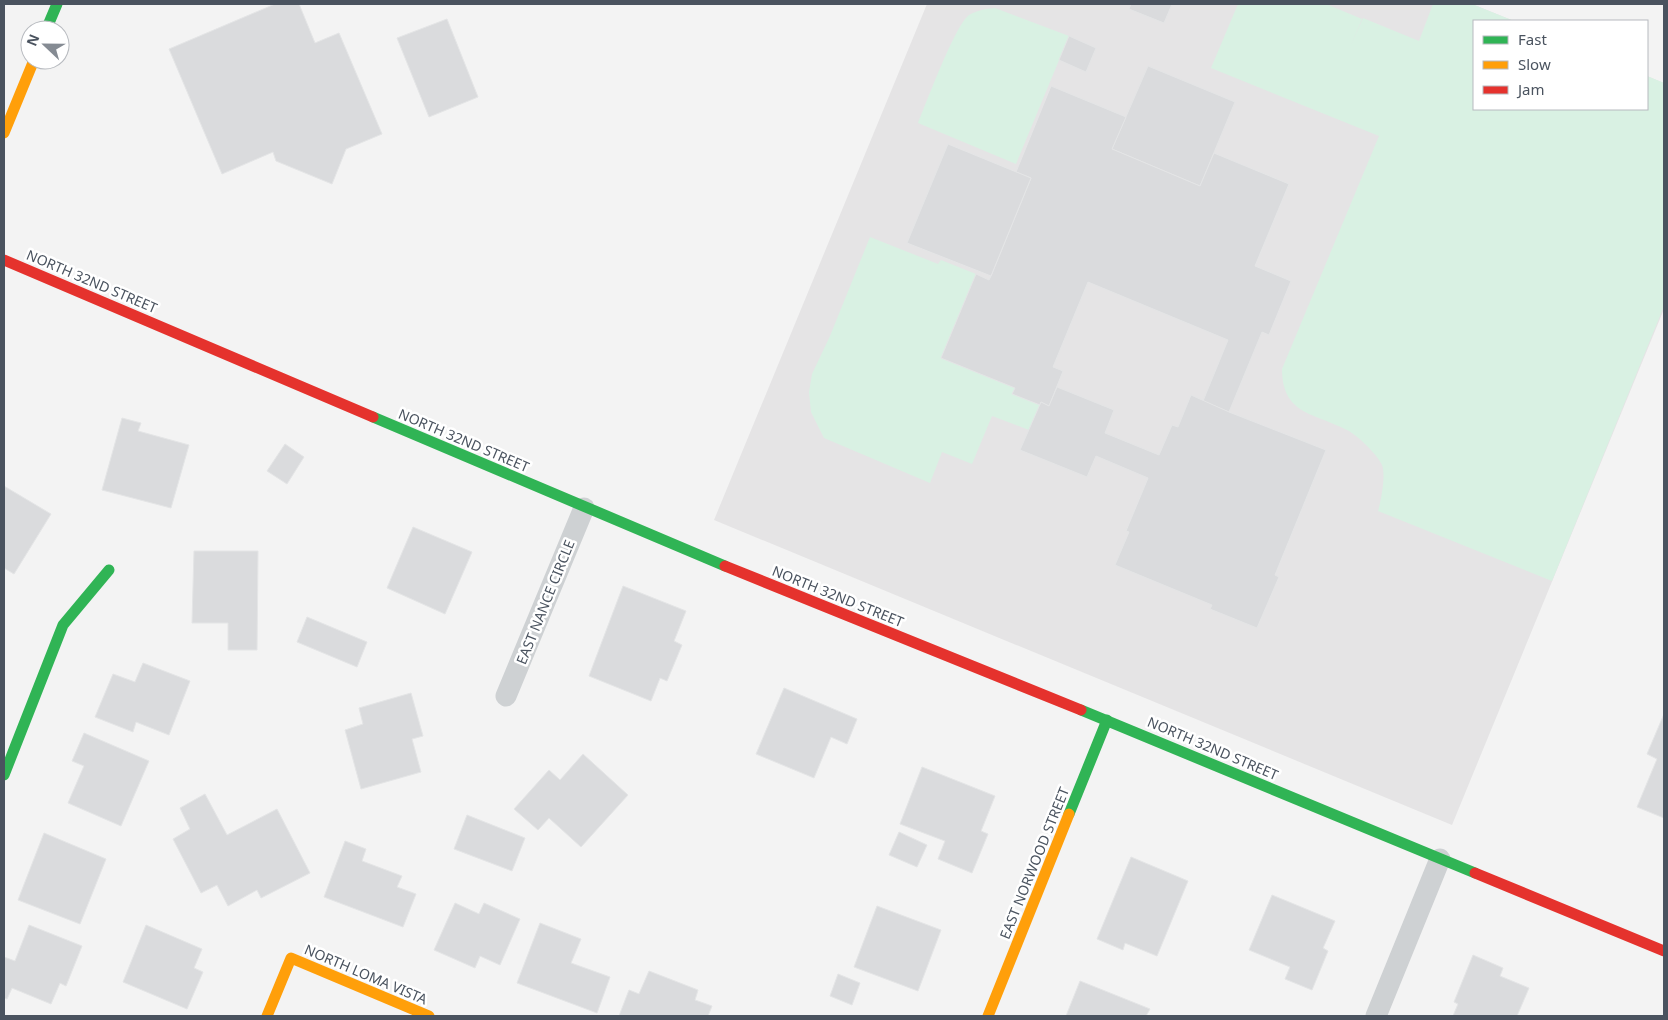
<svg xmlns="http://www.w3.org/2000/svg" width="1668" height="1020" font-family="'Noto Sans',sans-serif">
  <rect width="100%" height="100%" fill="#f3f3f3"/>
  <path fill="#e5e4e5" d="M 927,4 L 1472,4 L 1514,21 L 1474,21 L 1474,109 L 1647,109 L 1647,76 L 1664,83 L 1664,309 L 1452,825 L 714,520 Z"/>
  <g fill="#d9f1e3">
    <path d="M 1238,4 L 1326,4 L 1362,19 L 1351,45 L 1363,18 L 1419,41 L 1433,4 L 1472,4 L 1514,21 L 1474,21 L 1474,109 L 1647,109 L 1647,76 L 1664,83 L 1664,306 L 1552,581 L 1378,511 C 1381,501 1386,475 1382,465 C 1377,454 1357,435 1347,430 C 1315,413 1282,415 1282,369 L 1379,136 L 1211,68 Z"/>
    <path d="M 995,8 L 1069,36 L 1016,164 L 918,123 C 926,104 955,25 969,15 C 978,10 986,9 995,8 Z"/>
    <path d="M 870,237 L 938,264 L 941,260 L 976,274 L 941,358 L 1015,388 L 1013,394 L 1040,405 L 1029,430 L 992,416 L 972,464 L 942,452 L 930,483 L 824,438 L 811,412 L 809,392 L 812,374 L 830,336 Z"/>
  </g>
  <g fill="#dadbdd" stroke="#e4e5e6">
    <path d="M 275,4 L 299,4 L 315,43 L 339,33 L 382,134 L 346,149 L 332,184 L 276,161 L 273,152 L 222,174 L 169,49 Z"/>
    <path d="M 1131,4 L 1172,4 L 1164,23 L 1129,9 Z"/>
    <path d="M 447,19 L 478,97 L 429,117 L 397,38 Z"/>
    <path d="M 1069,36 L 1096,48 L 1086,72 L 1059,60 Z"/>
    <path d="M 1148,66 L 1235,102 L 1200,186 L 1112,149 Z"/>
    <path d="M 1051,86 L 1126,117 L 1112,149 L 1200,186 L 1214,153 L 1289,184 L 1255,266 L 1291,281 L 1269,335 L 1262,332 L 1229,412 L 1203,401 L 1228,340 L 1088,282 L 1053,367 L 1063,371 L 1049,406 L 1041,402 L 1040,405 L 1012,394 L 1015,388 L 941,358 L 976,274 L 989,280 L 991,276 L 1031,178 L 1016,172 Z"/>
    <path d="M 948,144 L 1031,178 L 991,276 L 907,243 Z"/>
    <path d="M 1057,387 L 1114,410 L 1105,433 L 1159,455 L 1172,425 L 1178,427 L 1191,395 L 1229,412 L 1326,450 L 1275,575 L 1279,577 L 1257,628 L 1210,609 L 1212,605 L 1115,565 L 1129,532 L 1126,531 L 1148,478 L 1096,456 L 1087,477 L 1020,450 L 1041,402 L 1049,406 Z"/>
    <path d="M 122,418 L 141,423 L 138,431 L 189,445 L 171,508 L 102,490 Z"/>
    <path d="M 285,444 L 304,457 L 287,484 L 267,471 Z"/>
    <path d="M 4,486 L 51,514 L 14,574 L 4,568 Z"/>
    <path d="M 413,527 L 472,552 L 445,614 L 387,588 Z"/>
    <path d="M 194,551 L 258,551 L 257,650 L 228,650 L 228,623 L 192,623 Z"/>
    <path d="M 623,586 L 686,611 L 674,641 L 682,645 L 667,681 L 660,678 L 651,701 L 589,676 Z"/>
    <path d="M 307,617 L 367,642 L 357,667 L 297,642 Z"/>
    <path d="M 143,663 L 190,681 L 169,735 L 136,722 L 133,732 L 95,717 L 113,674 L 135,682 Z"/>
    <path d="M 784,688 L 857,719 L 847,744 L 831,737 L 814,778 L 756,754 Z"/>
    <path d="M 411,693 L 423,736 L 412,739 L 421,772 L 361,789 L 345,730 L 363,724 L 359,708 Z"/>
    <path d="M 1664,714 L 1664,818 L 1637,807 L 1657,759 L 1647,754 Z"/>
    <path d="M 84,733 L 149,761 L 121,826 L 68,803 L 84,766 L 72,761 Z"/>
    <path d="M 583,754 L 628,795 L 581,847 L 549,818 L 538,830 L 514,809 L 549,770 L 560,780 Z"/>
    <path d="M 922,767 L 995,796 L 981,831 L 988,834 L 972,873 L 938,859 L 945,841 L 900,824 Z"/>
    <path d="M 205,794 L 227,835 L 277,809 L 310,873 L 261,898 L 257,890 L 228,906 L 217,885 L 201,893 L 173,839 L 190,829 L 180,808 Z"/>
    <path d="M 467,815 L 525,838 L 512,871 L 454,849 Z"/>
    <path d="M 899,832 L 927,845 L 917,867 L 889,855 Z"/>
    <path d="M 44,833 L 106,859 L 80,924 L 18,900 Z"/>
    <path d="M 345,841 L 366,849 L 362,861 L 402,876 L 397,887 L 416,894 L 403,927 L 324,897 Z"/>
    <path d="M 1131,857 L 1188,881 L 1157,956 L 1125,943 L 1123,950 L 1097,939 Z"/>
    <path d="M 1272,895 L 1335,921 L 1323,948 L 1328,951 L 1312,990 L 1285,979 L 1290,967 L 1249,950 Z"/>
    <path d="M 455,903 L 479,914 L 484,903 L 520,919 L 500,965 L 480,956 L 475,968 L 434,950 Z"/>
    <path d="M 877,906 L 941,930 L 918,991 L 854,967 Z"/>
    <path d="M 540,923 L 581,939 L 571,963 L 610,977 L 597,1013 L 517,983 Z"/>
    <path d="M 29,925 L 82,946 L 66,986 L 60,983 L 51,1004 L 12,988 L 7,999 L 4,998 L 4,957 L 15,961 Z"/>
    <path d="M 146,925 L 202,949 L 194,968 L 203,972 L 187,1009 L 123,982 Z"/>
    <path d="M 1473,955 L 1503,968 L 1500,976 L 1529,988 L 1517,1016 L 1453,1016 L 1458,1004 L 1454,1002 Z"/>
    <path d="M 649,971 L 698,990 L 695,1000 L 712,1006 L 708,1016 L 619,1016 L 629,990 L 639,994 Z"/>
    <path d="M 838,974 L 860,983 L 852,1005 L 830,996 Z"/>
    <path d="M 1080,981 L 1150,1009 L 1146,1016 L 1066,1016 Z"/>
  </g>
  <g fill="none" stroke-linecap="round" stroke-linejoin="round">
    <g stroke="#ced1d3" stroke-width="21">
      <path d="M 506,696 L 584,508"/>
      <path d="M 1376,1016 L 1440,859"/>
    </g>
    <g stroke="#30b455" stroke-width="11">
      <path d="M 46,30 L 57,4"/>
      <path d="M 373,417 L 725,566"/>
      <path d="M 1081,710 L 1475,873"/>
      <path d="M 4,775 L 63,625 L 109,570"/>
      <path d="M 1069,814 L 1107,720"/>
    </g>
    <g stroke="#ff9f0a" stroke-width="11">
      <path d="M 4,133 L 34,60"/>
      <path d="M 267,1016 L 291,958 L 429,1016"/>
      <path d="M 988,1016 L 1069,814"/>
    </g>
    <g stroke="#e5322d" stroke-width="11">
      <path d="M 4,260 L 373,417"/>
      <path d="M 725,566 L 1081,710"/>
      <path d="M 1475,873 L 1664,951"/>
    </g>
  </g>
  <g text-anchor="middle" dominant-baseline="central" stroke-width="5" stroke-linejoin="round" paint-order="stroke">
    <g font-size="14" fill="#4a535f" stroke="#fff">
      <text transform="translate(92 281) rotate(23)">NORTH 32ND STREET</text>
      <text transform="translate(464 440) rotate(23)">NORTH 32ND STREET</text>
      <text transform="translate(838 596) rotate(22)">NORTH 32ND STREET</text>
      <text transform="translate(545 602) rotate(-68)">EAST NANCE CIRCLE</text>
      <text transform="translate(1213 748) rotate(23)">NORTH 32ND STREET</text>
      <text transform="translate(1034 863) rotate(-68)">EAST NORWOOD STREET</text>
      <text transform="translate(366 974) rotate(23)">NORTH LOMA VISTA</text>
    </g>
  </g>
  <rect width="1668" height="1020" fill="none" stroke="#4a535f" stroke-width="10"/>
  <rect x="1473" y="20" width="175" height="90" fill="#ffffff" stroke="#b7babf"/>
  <rect x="1483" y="36" width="25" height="8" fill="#30b455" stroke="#b7babf"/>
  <text x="1518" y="45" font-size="15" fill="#4a535f">Fast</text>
  <rect x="1483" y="61" width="25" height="8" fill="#ff9f0a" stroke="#b7babf"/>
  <text x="1518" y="70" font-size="15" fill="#4a535f">Slow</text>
  <rect x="1483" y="86" width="25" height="8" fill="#e5322d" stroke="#b7babf"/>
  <text x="1518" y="95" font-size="15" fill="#4a535f">Jam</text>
  <g transform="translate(45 45) rotate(292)"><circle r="24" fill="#ffffff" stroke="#b7babf"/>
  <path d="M0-4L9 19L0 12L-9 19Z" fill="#858b93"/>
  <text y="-8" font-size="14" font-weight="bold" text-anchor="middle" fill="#4a535f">N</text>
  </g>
</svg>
